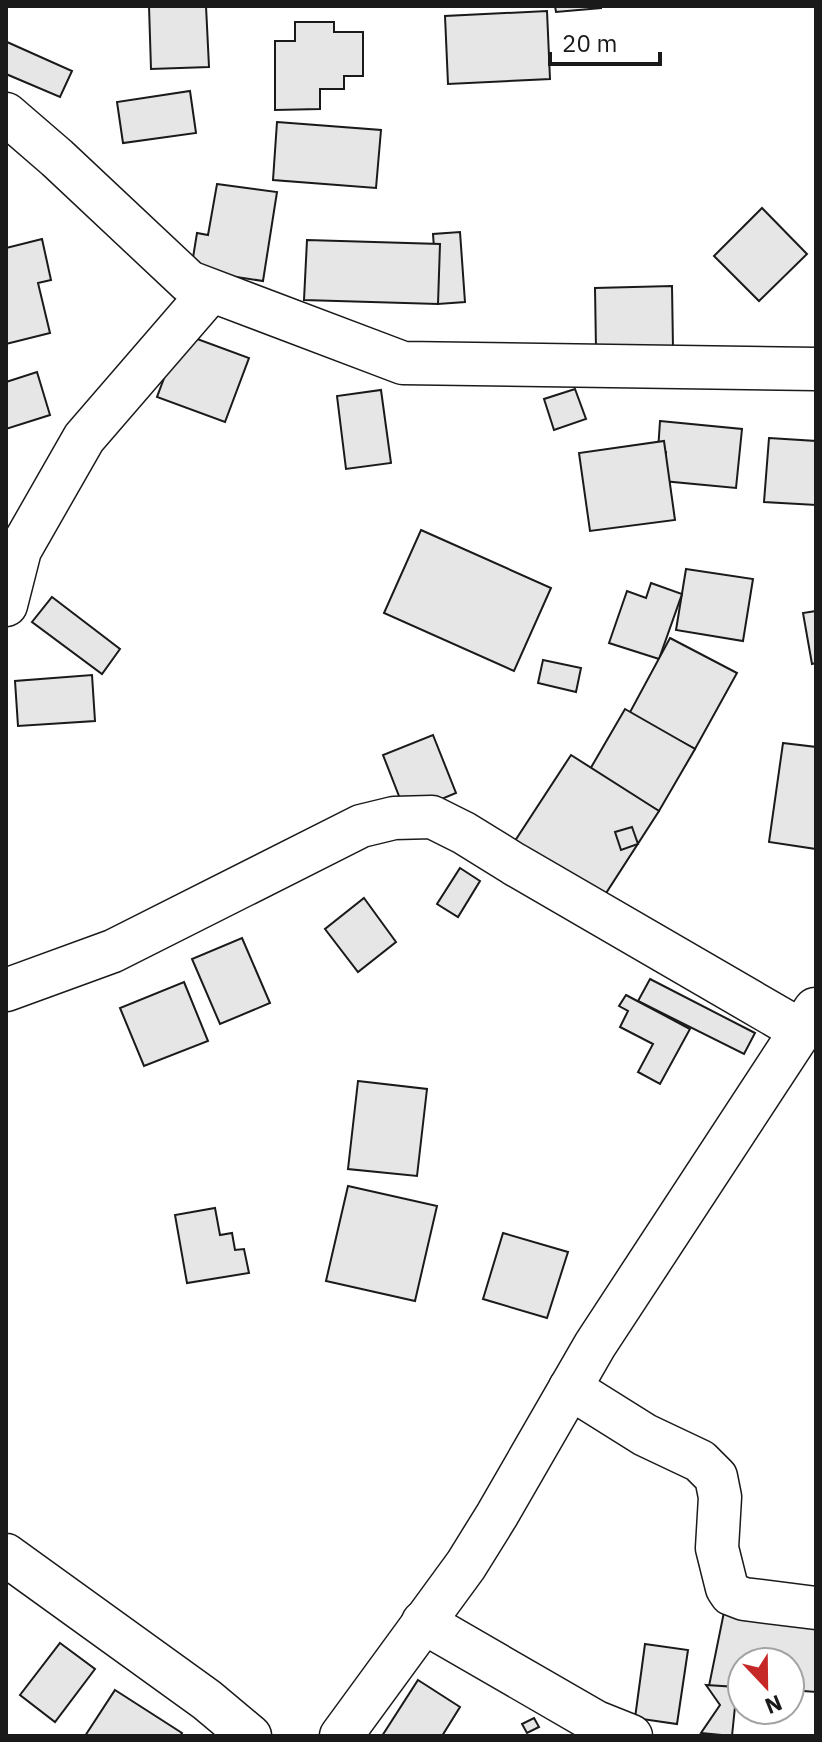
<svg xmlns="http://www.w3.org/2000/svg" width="822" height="1742" font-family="'IBM Plex Sans',sans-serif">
  <rect width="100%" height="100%" fill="#fff"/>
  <g fill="#e6e6e6" stroke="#1a1a1a" stroke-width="2">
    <path d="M 149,6 L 206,6 L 209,67 L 151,69 Z"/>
    <path d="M 555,6 L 601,6 L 601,8 L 556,12 Z"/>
    <path d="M 547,11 L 550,79 L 448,84 L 445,16 Z"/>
    <path d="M 295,22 L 334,22 L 334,32 L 363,32 L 363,76 L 344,76 L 344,89 L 320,89 L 320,109 L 275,110 L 275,41 L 295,41 Z"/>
    <path d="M 7,42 L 72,71 L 60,97 L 6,74 Z"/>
    <path d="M 190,91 L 196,133 L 123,143 L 117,102 Z"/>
    <path d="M 277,122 L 381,130 L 376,188 L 273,180 Z"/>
    <path d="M 217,184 L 277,192 L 263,281 L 191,270 L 197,233 L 208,235 Z"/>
    <path d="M 762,208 L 807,254 L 759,301 L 714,256 Z"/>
    <path d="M 460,232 L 465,302 L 438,304 L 433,234 Z"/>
    <path d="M 42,239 L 51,280 L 38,283 L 50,333 L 6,344 L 6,248 Z"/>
    <path d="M 307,240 L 440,244 L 438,304 L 304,300 Z"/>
    <path d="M 672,286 L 673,348 L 596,349 L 595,288 Z"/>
    <path d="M 181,333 L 249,358 L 225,422 L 157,397 Z"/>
    <path d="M 37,372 L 50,415 L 6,429 L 6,382 Z"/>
    <path d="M 575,389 L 586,419 L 554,430 L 544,399 Z"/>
    <path d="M 381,390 L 391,463 L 346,469 L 337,396 Z"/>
    <path d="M 660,421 L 742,429 L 736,488 L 663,481 L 666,452 L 658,451 Z"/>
    <path d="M 769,438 L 816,441 L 816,505 L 764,502 Z"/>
    <path d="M 664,441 L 675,520 L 590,531 L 579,453 Z"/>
    <path d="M 421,530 L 551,588 L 514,671 L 384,613 Z"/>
    <path d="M 686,569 L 753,579 L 743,641 L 676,630 Z"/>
    <path d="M 651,583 L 682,594 L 659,659 L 609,643 L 627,591 L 646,598 Z"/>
    <path d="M 52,597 L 120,649 L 102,674 L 32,622 Z"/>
    <path d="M 816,611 L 816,663 L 812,664 L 803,613 Z"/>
    <path d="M 670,638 L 737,673 L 695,749 L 629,714 Z"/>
    <path d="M 543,660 L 581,668 L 576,692 L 538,683 Z"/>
    <path d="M 92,675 L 95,721 L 18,726 L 15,681 Z"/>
    <path d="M 625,709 L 695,749 L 659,811 L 589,771 Z"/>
    <path d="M 433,735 L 456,793 L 406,814 L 383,755 Z"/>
    <path d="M 783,743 L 816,747 L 816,849 L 769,842 Z"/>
    <path d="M 571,755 L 659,811 L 599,904 L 511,847 Z"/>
    <path d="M 632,827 L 638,844 L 621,850 L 615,832 Z"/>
    <path d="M 460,868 L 480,881 L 458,917 L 437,904 Z"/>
    <path d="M 364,898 L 396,942 L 358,972 L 325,929 Z"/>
    <path d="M 242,938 L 270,1003 L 220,1024 L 192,959 Z"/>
    <path d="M 650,979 L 755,1033 L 744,1054 L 638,1001 Z"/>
    <path d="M 184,982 L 208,1041 L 144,1066 L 120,1008 Z"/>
    <path d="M 626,995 L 690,1029 L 660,1084 L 638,1072 L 653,1044 L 620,1027 L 628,1011 L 619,1006 Z"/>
    <path d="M 358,1081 L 427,1089 L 417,1176 L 348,1169 Z"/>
    <path d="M 348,1186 L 437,1206 L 415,1301 L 326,1281 Z"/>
    <path d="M 215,1208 L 220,1235 L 232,1233 L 235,1250 L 244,1249 L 249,1273 L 187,1283 L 175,1215 Z"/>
    <path d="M 503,1233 L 568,1252 L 547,1318 L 483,1299 Z"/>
    <path d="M 724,1612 L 816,1624 L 816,1692 L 790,1690 L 790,1662 L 742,1662 L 742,1688 L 709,1686 Z"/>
    <path d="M 60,1643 L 95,1669 L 55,1722 L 20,1695 Z"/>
    <path d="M 645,1644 L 688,1650 L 677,1724 L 635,1718 Z"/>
    <path d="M 418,1680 L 460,1707 L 442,1736 L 382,1736 Z"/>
    <path d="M 706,1685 L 737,1687 L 732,1736 L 701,1733 L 720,1705 Z"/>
    <path d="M 115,1690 L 182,1733 L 180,1736 L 85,1736 Z"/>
    <path d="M 534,1718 L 539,1727 L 527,1733 L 522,1724 Z"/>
  </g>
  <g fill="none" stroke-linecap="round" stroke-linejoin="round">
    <defs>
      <g id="minor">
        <path d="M 6,114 L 57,158 L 189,282 L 403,363 L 816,369"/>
        <path d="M 6,605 L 20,550 L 84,438 L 211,291"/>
        <path d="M 6,990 L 113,951 L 361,826 L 394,818 L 432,817 L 464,833 L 514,864 L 800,1030"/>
        <path d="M 570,1388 L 645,1435 L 700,1461 L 716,1477 L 720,1497 L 717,1548 L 727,1588 L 731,1594 L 744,1599 L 816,1608"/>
        <path d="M 6,1555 L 207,1700 L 250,1736"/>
        <path d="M 423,1622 L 596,1722 L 631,1736"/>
        <path d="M 341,1736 L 466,1565 L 497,1515 L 595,1345 L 815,1009"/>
      </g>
    </defs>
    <use href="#minor" stroke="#1a1a1a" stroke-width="45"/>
    <use href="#minor" stroke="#fff" stroke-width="42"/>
  </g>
  <rect width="822" height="1742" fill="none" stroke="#1a1a1a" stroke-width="16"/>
  <g transform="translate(766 1686) rotate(158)"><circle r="38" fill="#ffffff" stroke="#a3a3a3" stroke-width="2"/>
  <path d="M0-6L14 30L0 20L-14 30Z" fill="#c62828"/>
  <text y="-12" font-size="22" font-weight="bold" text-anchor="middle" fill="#1a1a1a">N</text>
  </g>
  <path d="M550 52v12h110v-12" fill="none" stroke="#1a1a1a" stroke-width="4"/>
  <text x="562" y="52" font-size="24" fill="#1a1a1a" stroke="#ffffff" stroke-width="6" paint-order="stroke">20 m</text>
</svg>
